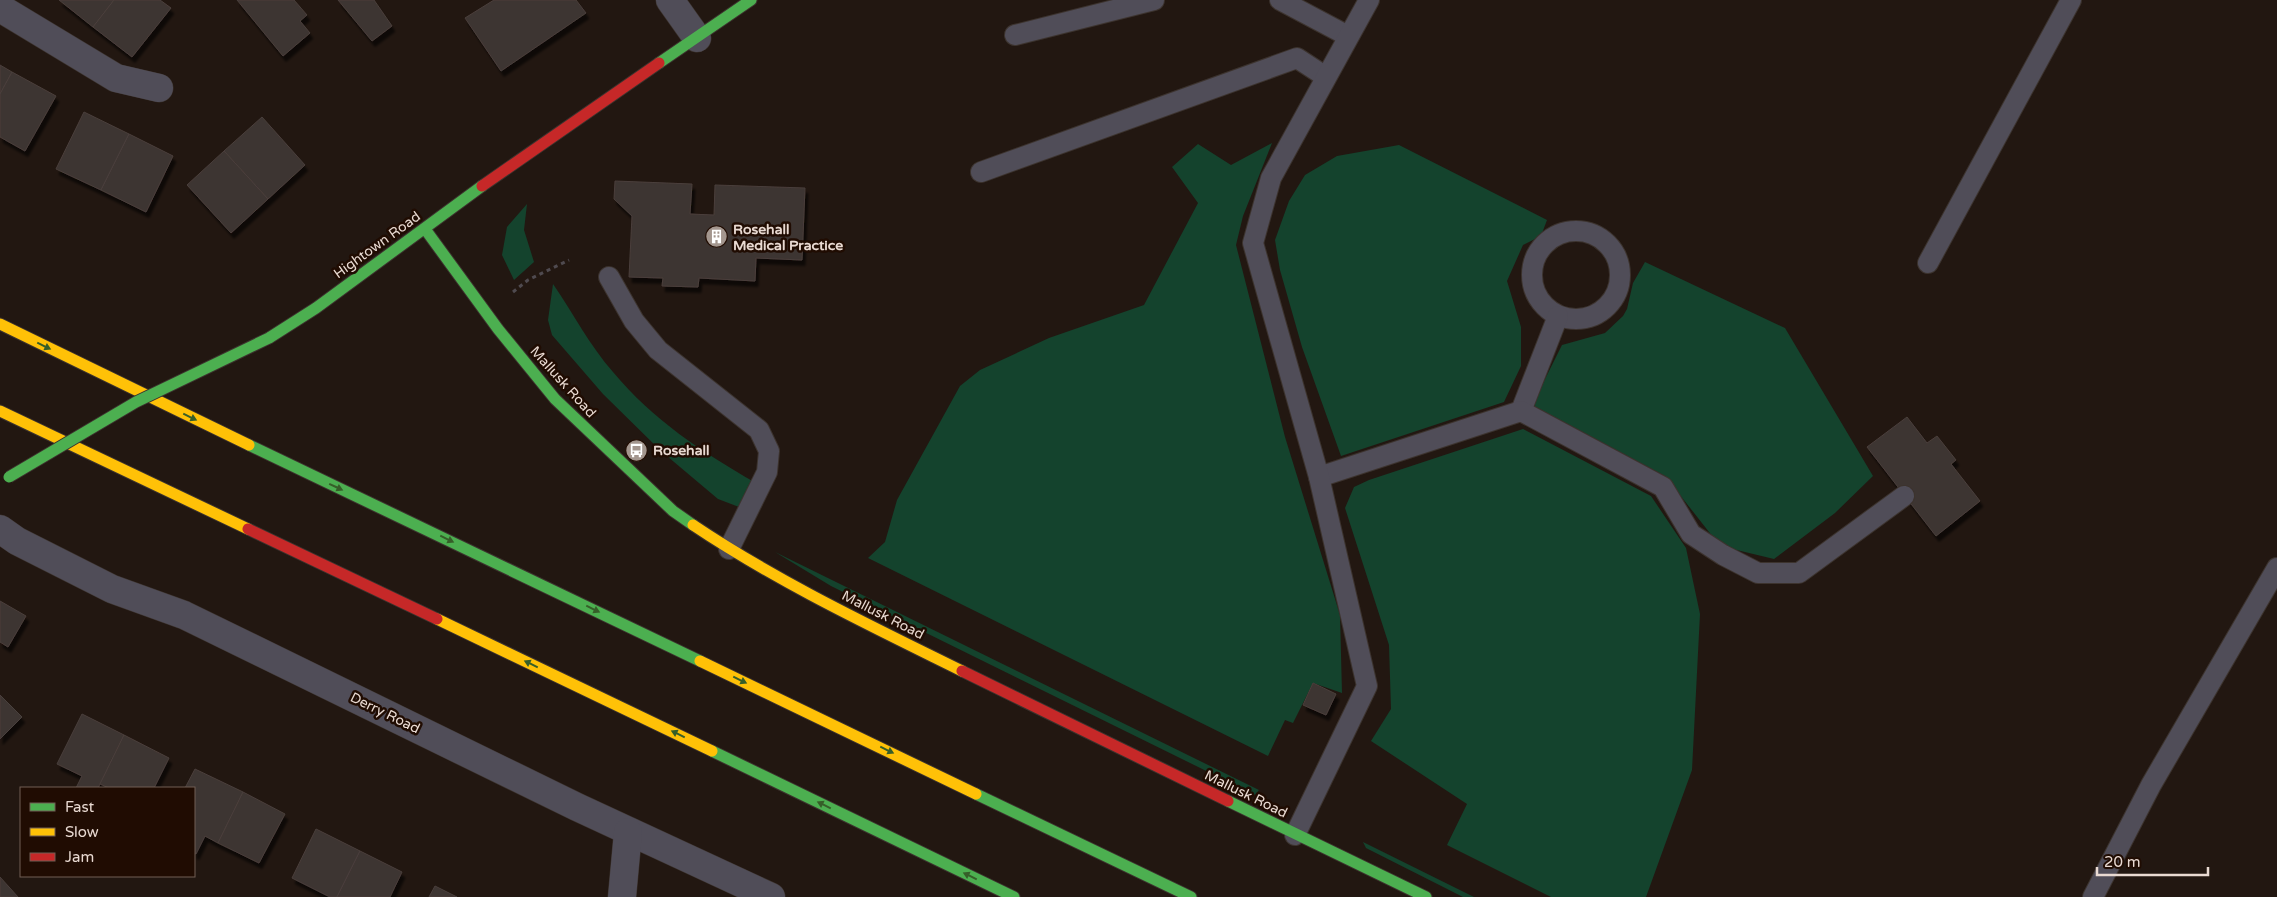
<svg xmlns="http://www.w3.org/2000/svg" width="2277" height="897" font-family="'Varela Round',sans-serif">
  <defs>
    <filter id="shadow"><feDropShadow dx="3" dy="5.5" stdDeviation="1" flood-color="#0009"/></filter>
  </defs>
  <rect width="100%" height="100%" fill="#221711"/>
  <g fill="#14432d">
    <path d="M 1272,143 L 1243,216 L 1236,245 L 1285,437 L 1340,615 L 1342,693 L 1313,683 L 1293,723 L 1285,720 L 1268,756 L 868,558 L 885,542 L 897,500 L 960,386 L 980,370 L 1049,338 L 1144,305 L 1198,203 L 1172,167 L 1198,144 L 1231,165 Z"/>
    <path d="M 1399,145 L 1547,220 L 1541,236 L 1523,245 L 1507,281 L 1521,327 L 1521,366 L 1504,402 L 1341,456 L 1302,347 L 1280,270 L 1275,240 L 1289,201 L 1305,175 L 1337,156 Z"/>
    <path d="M 527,204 L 524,230 L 534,262 L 514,280 L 502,255 L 507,227 Z"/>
    <path d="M 1645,262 L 1785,328 L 1873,476 L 1835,513 L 1774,559 L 1720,546 L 1665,476 L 1532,405 L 1562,345 L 1605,333 L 1623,316 L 1627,309 L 1633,283 Z"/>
    <path d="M 553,284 C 573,313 590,346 613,372 C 653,420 702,452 756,483 L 739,507 L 718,499 L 661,451 L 603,394 L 552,335 L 548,320 Z"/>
    <path d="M 1523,429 L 1651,496 L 1686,548 L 1700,614 L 1692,770 L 1646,897 L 1551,897 L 1447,845 L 1467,804 L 1371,741 L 1391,709 L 1389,645 L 1345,508 L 1354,487 L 1369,480 Z"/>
    <path d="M 775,552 L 1259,790 L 1255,795 L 831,586 Z"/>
    <path d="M 1363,842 L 1474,897 L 1463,897 L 1366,848 Z"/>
  </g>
  <g fill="#3e3430" stroke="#4a3f3c" filter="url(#shadow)">
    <path d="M 59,0 L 114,0 L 93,27 Z"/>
    <path d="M 114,0 L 160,0 L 171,8 L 132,57 L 93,27 Z"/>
    <path d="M 237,0 L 294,0 L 307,15 L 300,21 L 310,33 L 283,56 Z"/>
    <path d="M 338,0 L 374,0 L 392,26 L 372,41 Z"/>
    <path d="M 494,0 L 576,0 L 586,13 L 501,71 L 465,18 Z"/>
    <path d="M 0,65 L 12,72 L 0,94 Z"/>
    <path d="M 12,72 L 56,96 L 25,151 L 0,137 L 0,94 Z"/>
    <path d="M 84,112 L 129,134 L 101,190 L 56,169 Z"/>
    <path d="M 262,117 L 305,165 L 268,199 L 224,151 Z"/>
    <path d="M 129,134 L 173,156 L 146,212 L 101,190 Z"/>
    <path d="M 224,151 L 268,199 L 231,233 L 187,185 Z"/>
    <path d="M 615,181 L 692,184 L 690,214 L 714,215 L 715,185 L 805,188 L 802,260 L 756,258 L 755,281 L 699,278 L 698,287 L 662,286 L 663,278 L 629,277 L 632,216 L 614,199 Z"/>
    <path d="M 1907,417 L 1927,443 L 1937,436 L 1956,460 L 1951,464 L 1980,501 L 1936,536 L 1867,447 Z"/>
    <path d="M 0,601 L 26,616 L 8,647 L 0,642 Z"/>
    <path d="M 1313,683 L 1336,694 L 1326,715 L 1303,705 Z"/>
    <path d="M 0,695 L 22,717 L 0,739 Z"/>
    <path d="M 82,714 L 124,735 L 98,788 L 76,788 L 82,776 L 57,764 Z"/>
    <path d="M 124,735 L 169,758 L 154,788 L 109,788 L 100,784 Z"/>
    <path d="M 195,769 L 243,792 L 218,843 L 205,836 L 196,854 L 194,853 L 194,788 L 185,788 Z"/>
    <path d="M 243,792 L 285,814 L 259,863 L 218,843 Z"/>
    <path d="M 316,829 L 360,851 L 337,897 L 330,897 L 292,878 Z"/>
    <path d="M 360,851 L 402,872 L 390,897 L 337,897 Z"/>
    <path d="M 0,877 L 18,897 L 0,897 Z"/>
    <path d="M 435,886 L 457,897 L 429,897 Z"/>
  </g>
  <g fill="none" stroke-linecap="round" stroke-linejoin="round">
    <defs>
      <g id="lane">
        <path d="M 1280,0 L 1348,36"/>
        <path d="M 1015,35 L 1154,0"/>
        <path d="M 981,172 L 1297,58 L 1326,77"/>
        <circle cx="1576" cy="275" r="44"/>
        <path d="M 1928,263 L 2071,0"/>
        <path d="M 609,277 L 634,321 L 658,350 L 759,430 L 769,451 L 767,472 L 729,549"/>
        <path d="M 1521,411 L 1558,316"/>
        <path d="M 1319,477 L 1521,411 L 1663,487 L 1691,534 L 1723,555 L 1758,573 L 1799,573 L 1904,496"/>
        <path d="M 1295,835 L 1367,686 L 1319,477 L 1253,243 L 1271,178 L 1369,0"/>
        <path d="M 2093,897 L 2151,785 L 2277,568"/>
      </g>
      <g id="street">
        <path d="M 670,0 L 697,38"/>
        <path d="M 0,8 L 116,78 L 159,88"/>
        <path d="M 0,529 L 17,541 L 112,589 L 184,615 L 577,807 L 771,897"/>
        <path d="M 622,897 L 628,832"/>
      </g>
      <g id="fast">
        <path d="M 659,63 L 751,0"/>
        <path d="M 425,229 L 498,329 L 555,399 L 673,511 L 693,525"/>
        <path d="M 269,338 L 316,308 L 482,186"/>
        <path d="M 249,445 L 700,661"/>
        <path d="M 712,751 L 1014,897"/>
        <path d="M 976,794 L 1191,897"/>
        <path d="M 1228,801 L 1426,897"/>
      </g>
      <g id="slow">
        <path d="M 0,324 L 249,445"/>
        <path d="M 0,411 L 248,529"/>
        <path d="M 693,525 C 778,582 871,626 962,671"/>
        <path d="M 437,619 L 712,751"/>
        <path d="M 700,661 L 976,794"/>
      </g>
      <g id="jam">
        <path d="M 482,186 L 659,63"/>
        <path d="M 248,529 L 437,619"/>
        <path d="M 962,671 L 1228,801"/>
      </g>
    </defs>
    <use href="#lane" stroke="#3c332e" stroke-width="22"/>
    <use href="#street" stroke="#3c332e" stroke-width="29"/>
    <use href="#fast" stroke="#3c332e" stroke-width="13"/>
    <use href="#slow" stroke="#3c332e" stroke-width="13"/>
    <use href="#jam" stroke="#3c332e" stroke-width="13"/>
    <path stroke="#4f4a4f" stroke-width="3" stroke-dasharray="4 4" stroke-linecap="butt" d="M 513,292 L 528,280 L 569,260"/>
    <use href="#lane" stroke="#504d58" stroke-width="20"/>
    <use href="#street" stroke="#504d58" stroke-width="28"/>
    <use href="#fast" stroke="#4caf50" stroke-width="11"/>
    <use href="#slow" stroke="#ffc107" stroke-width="11"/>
    <use href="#jam" stroke="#c62828" stroke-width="11"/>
    <defs>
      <path id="fast-bridge" d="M 9,477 L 136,402 L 269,338"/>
    </defs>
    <use href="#fast-bridge" stroke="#3c332e" stroke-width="13" stroke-linecap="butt"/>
    <use href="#fast-bridge" stroke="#4caf50" stroke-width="11"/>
  </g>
  <defs><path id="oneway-solid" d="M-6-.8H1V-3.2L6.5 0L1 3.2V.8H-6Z" transform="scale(1.25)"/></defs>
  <g fill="#365e29">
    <use href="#oneway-solid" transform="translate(44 346) rotate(26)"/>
    <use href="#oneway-solid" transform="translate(190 417) rotate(26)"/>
    <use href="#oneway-solid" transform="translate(336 487) rotate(25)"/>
    <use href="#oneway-solid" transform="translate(447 539) rotate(26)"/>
    <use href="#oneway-solid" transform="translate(593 609) rotate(26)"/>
    <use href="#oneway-solid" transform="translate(531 664) rotate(-154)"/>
    <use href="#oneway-solid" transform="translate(740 680) rotate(26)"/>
    <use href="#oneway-solid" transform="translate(678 734) rotate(-154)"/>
    <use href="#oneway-solid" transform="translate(887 750) rotate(26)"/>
    <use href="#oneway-solid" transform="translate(824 805) rotate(-154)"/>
    <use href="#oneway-solid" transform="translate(970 876) rotate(-154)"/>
  </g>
  <defs>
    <symbol id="building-disc" viewBox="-11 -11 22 22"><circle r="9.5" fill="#a3968e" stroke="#200c02"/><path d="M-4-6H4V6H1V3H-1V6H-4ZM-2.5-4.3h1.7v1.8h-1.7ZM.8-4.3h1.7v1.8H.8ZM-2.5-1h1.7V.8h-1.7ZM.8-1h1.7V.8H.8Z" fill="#fff"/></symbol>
    <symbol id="bus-disc" viewBox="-11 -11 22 22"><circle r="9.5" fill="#a3968e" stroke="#200c02"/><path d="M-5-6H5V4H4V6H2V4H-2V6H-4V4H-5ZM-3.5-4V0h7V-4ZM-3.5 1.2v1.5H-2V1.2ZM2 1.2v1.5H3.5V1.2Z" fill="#fff"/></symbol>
  </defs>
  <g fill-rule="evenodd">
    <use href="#building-disc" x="704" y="224" width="25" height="25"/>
    <use href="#bus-disc" x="624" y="438" width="25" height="25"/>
  </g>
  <g text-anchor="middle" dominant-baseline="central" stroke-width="5" stroke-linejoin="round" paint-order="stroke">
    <g font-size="14" font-weight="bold" fill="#e9dad2" stroke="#200c02" text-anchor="start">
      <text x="733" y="229">Rosehall<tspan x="733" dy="16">Medical Practice</tspan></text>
      <text x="653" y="450">Rosehall</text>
    </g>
    <g font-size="14" fill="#e9dad2" stroke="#200c02">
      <text transform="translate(377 245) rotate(-36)">Hightown Road</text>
      <text transform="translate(563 382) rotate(48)">Mallusk Road</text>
      <text transform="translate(883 615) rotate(27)">Mallusk Road</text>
      <text transform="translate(385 713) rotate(26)">Derry Road</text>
      <text transform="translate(1246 794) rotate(26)">Mallusk Road</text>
    </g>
  </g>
  <rect x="20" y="787" width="175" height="90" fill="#200c02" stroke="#705e55"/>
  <rect x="30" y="803" width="25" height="8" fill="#4caf50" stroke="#705e55"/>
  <text x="65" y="812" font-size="15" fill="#e9dad2">Fast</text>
  <rect x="30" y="828" width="25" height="8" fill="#ffc107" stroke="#705e55"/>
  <text x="65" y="837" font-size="15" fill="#e9dad2">Slow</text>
  <rect x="30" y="853" width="25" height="8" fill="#c62828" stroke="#705e55"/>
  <text x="65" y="862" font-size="15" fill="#e9dad2">Jam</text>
  <path d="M2097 867v8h111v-8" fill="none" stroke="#e9dad2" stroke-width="2.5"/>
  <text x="2104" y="867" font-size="15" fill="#e9dad2" stroke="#200c02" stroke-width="4" paint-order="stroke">20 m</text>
</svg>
